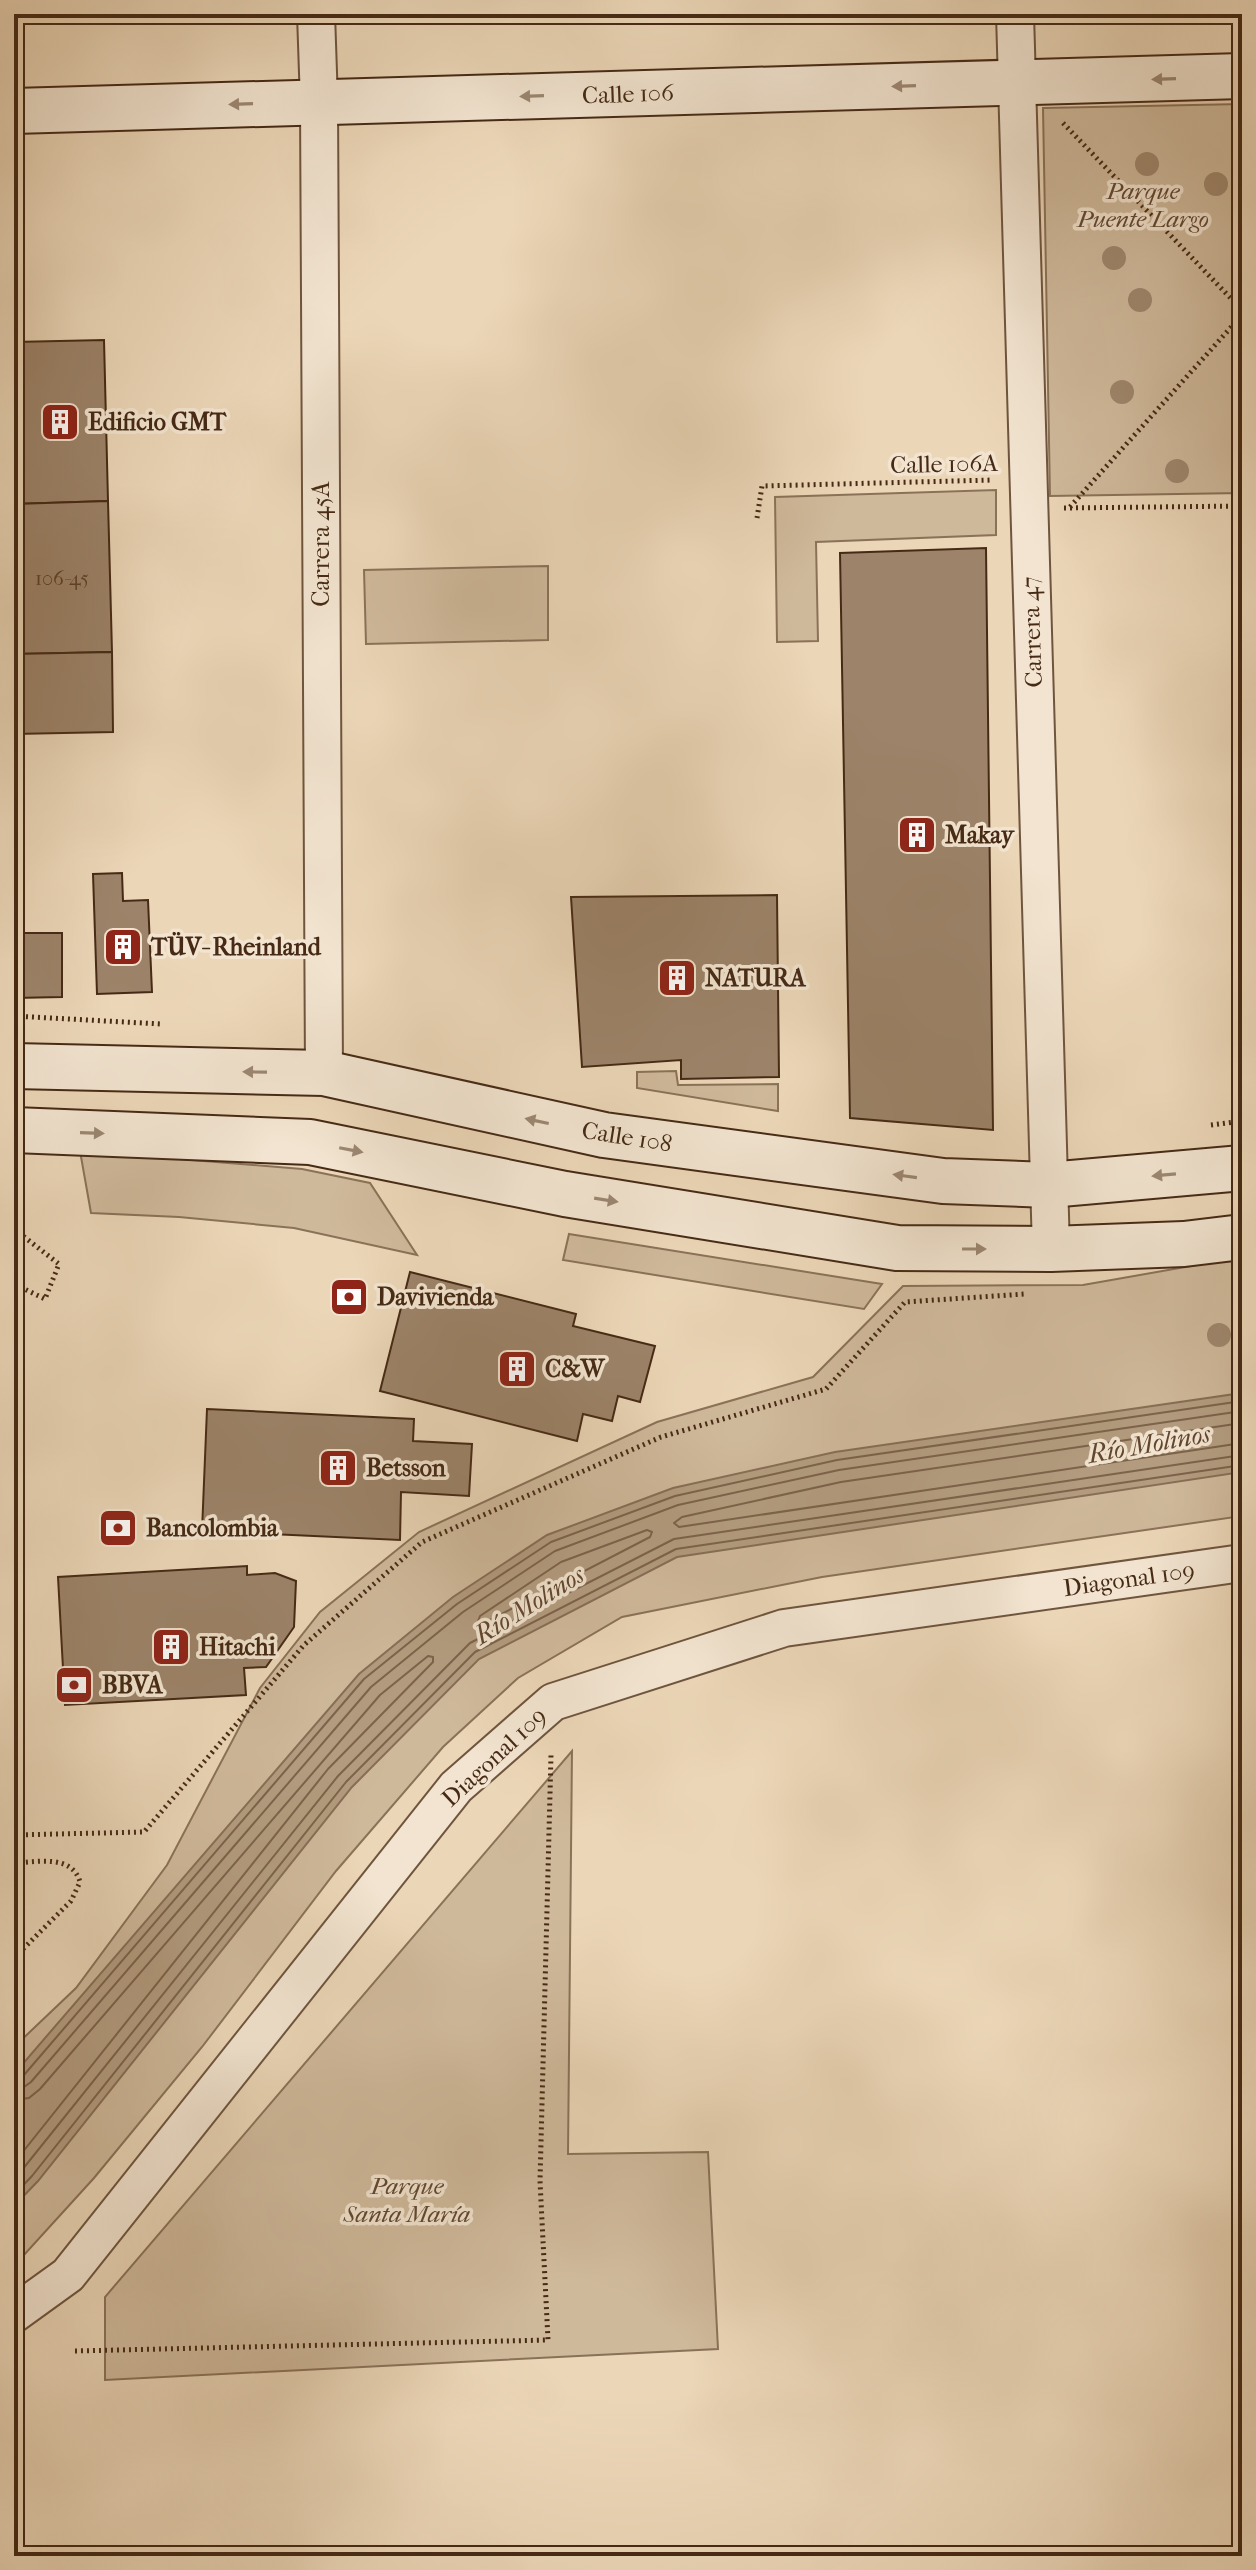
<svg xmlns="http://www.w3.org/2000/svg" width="1256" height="2570" font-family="'IM FELL French Canon',serif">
  <rect width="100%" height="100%" fill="#ebd6b7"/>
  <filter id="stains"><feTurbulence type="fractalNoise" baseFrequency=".0025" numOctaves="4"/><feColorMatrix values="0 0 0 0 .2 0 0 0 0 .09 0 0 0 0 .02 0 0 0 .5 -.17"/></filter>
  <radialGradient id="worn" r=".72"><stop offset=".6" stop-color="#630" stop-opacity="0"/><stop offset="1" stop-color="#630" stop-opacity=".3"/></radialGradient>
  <g fill="#cfb99b" stroke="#8a7258" stroke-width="2">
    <path d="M 1242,104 L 1242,493 L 1050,496 L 1043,108 Z"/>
    <path d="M 996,490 L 996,535 L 816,542 L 818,641 L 777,642 L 775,497 Z"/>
    <path d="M 548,566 L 548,640 L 366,644 L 364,570 Z"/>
    <path d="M 676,1071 L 678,1085 L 778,1084 L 778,1111 L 637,1088 L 637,1072 Z"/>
    <path d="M 80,1151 L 302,1169 L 370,1183 L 417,1255 L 294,1228 L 179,1217 L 91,1213 Z"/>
    <path d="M 569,1234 L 882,1284 L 864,1309 L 563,1260 Z"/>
    <path d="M 1242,1257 L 1242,1516 L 822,1577 L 622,1617 L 518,1678 L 443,1747 L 336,1871 L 202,2047 L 94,2178 L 14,2266 L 14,2047 L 76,1988 L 167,1865 L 260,1688 L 320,1612 L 419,1532 L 657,1422 L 813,1377 L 903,1286 L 1083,1285 Z"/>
    <path d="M 572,1751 L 568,2154 L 708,2152 L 718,2349 L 105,2380 L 105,2297 Z"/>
  </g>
  <path fill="#b39c80" stroke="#876e55" stroke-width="2" d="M 1242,1393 L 1242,1472 L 677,1557 L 479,1659 L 352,1787 L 38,2181 L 14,2206 L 14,2074 L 359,1674 L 453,1597 L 547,1535 L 673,1488 L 835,1452 Z"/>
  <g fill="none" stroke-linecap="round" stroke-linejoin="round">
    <g stroke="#7c634a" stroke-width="2">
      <path d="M 1242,1423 L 841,1482 L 682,1517 L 674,1523 L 679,1527 L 1242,1443"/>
      <path d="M 647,1530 L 652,1532 L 650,1537 L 484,1623 L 478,1621 L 480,1616 L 561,1562 Z"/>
      <path d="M 14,2078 L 24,2075 L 364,1679 L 457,1604 L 551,1542 L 675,1496 L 837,1460 L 1242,1401"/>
      <path d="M 14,2088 L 24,2087 L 31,2082 L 371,1687 L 463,1612 L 555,1551 L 678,1505 L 839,1470 L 1242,1411"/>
      <path d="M 14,2100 L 29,2098 L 40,2089 L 380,1695 L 428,1656 L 433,1657 L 433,1662 L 328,1769 L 14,2163"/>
      <path d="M 14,2180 L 338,1776 L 470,1643 L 674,1539 L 1242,1455"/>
      <path d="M 14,2195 L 32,2176 L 346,1782 L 475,1652 L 676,1549 L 1242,1465"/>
    </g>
  </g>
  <g fill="#9c8369" stroke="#462a15" stroke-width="2">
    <path d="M 104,340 L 108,501 L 14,504 L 14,342 Z"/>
    <path d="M 108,501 L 112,652 L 14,654 L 14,504 Z"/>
    <path d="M 986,548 L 993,1130 L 850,1118 L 840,553 Z"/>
    <path d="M 112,652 L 113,732 L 14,734 L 14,654 Z"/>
    <path d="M 122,873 L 123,901 L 148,900 L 152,992 L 97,994 L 93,874 Z"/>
    <path d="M 777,895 L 779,1077 L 681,1079 L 681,1060 L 582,1067 L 571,897 Z"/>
    <path d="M 14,933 L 62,933 L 62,997 L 14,998 Z"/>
    <path d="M 410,1272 L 576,1314 L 573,1326 L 655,1346 L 640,1402 L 618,1396 L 612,1421 L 583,1414 L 577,1441 L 380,1391 Z"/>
    <path d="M 207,1409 L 414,1419 L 413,1441 L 472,1444 L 469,1496 L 401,1492 L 400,1540 L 202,1531 Z"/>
    <path d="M 247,1566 L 247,1575 L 275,1573 L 296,1581 L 294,1627 L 266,1667 L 244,1668 L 246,1695 L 65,1705 L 58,1577 Z"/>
  </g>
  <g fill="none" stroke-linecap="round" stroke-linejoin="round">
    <defs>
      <g id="street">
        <path d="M 316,14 L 319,102 L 324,1073"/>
        <path d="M 1015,14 L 1051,1249"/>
        <path d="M 14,2314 L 68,2275 L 456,1787 L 553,1702 L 784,1628 L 1242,1563"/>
      </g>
      <g id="secondary">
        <path d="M 14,111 L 1242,76"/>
        <path d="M 14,1066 L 324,1073 L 604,1135 L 943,1181 L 1049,1185 L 1242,1168"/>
        <path d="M 14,1130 L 310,1142 L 565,1194 L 897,1248 L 1051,1249 L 1184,1244 L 1242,1237"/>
      </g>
    </defs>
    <use href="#street" stroke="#6f553e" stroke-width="40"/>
    <use href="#secondary" stroke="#462a15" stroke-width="48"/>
    <g stroke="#462a15" stroke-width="5" stroke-dasharray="2 4" stroke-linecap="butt">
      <path d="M 1063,123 L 1242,310"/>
      <path d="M 1070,507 L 1242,315"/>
      <path d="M 1064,508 L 1242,506"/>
      <path d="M 757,518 L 762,486 L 993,480"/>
      <path d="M 14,1016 L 161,1024"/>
      <path d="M 1211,1125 L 1242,1121"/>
      <path d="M 14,1229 L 59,1264 L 45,1299 L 14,1284"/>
      <path d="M 14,1835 L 144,1832 L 304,1645 L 422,1542 L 661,1437 L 826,1389 L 905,1302 L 1025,1294"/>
      <path d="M 14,1849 L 25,1835"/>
      <path d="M 14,1863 C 37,1862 72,1854 80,1882 L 71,1901 L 14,1958"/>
      <path d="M 75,2351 L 548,2340 L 540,2181 L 551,1755"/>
    </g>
    <use href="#street" stroke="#f2e4d0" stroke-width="36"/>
    <use href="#secondary" stroke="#f2e4d0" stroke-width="44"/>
  </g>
  <g fill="#9f876d">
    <circle cx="1147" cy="164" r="12"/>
    <circle cx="1216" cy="184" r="12"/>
    <circle cx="1114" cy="258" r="12"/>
    <circle cx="1140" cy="300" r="12"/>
    <circle cx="1122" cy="392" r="12"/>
    <circle cx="1177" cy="471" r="12"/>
    <circle cx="1219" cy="1335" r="12"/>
  </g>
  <defs><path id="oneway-solid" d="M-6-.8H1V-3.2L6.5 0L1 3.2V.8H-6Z" transform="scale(2)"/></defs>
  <g fill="#9c8772">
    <use href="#oneway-solid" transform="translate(1164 79) rotate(178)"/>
    <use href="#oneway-solid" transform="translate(904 86) rotate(178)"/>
    <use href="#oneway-solid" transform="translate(532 96) rotate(178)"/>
    <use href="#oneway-solid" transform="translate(241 104) rotate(178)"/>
    <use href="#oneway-solid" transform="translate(255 1072) rotate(-179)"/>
    <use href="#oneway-solid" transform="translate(537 1121) rotate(-168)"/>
    <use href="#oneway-solid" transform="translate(92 1133) rotate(2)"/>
    <use href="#oneway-solid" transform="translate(351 1150) rotate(11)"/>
    <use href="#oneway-solid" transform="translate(1164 1175) rotate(175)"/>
    <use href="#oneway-solid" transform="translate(905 1176) rotate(-172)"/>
    <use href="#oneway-solid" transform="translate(606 1200) rotate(9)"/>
    <use href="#oneway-solid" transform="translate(974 1249)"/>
  </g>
  <defs>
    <symbol id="building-square" viewBox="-11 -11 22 22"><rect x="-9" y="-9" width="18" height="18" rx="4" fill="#8f2418" stroke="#f2e4d0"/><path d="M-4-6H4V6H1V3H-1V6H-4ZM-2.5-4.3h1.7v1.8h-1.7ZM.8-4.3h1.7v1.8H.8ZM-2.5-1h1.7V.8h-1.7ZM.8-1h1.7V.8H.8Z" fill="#fff"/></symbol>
    <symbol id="bank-square" viewBox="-11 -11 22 22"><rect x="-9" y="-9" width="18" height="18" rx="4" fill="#8f2418" stroke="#f2e4d0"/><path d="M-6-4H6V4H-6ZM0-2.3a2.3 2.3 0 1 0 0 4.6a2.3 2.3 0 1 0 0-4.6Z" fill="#fff"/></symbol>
  </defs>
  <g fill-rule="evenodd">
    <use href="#building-square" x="38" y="400" width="44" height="44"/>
    <use href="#building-square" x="895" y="813" width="44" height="44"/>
    <use href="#building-square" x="101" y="925" width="44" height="44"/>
    <use href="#building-square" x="655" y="956" width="44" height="44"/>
    <use href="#bank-square" x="327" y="1275" width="44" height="44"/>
    <use href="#building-square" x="495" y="1347" width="44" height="44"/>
    <use href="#building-square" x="316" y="1446" width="44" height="44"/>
    <use href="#bank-square" x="96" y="1506" width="44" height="44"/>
    <use href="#building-square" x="149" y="1625" width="44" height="44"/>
    <use href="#bank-square" x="52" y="1663" width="44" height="44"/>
  </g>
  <g text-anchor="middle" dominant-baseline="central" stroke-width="7" stroke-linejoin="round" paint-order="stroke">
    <g font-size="20" fill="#5c402a">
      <text x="62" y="578">106-45</text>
    </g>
    <g font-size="24" fill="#462a15" stroke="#f2e4d0">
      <text transform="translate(628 94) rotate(-2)">Calle 106</text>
      <text transform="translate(944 464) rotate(-1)">Calle 106A</text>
      <text transform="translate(321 544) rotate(-90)">Carrera 45A</text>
      <text transform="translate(1032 632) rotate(-92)">Carrera 47</text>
      <text transform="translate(627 1137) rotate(9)">Calle 108</text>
      <text transform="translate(1129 1579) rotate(-8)">Diagonal 109</text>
      <text transform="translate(494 1757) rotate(-43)">Diagonal 109</text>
    </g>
    <g font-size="24" font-style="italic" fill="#614730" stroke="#f2e4d0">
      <text x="1143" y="191">Parque<tspan x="1143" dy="28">Puente Largo</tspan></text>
      <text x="407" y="2186">Parque<tspan x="407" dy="28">Santa María</tspan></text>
    </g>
    <g font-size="24" font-weight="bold" fill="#462a15" stroke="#f2e4d0" text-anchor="start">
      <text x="88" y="422">Edificio GMT</text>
      <text x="945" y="835">Makay</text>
      <text x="151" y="947">TÜV- Rheinland</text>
      <text x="705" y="978">NATURA</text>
      <text x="377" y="1297">Davivienda</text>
      <text x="545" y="1369">C&amp;W</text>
      <text x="366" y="1468">Betsson</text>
      <text x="146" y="1528">Bancolombia</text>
      <text x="199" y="1647">Hitachi</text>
      <text x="102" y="1685">BBVA</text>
    </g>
    <g font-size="26" font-style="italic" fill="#614630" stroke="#f2e4d0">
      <text transform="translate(1149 1444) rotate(-10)">Río Molinos</text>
      <text transform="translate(529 1605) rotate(-32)">Río Molinos</text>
    </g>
  </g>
  <rect width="1256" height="2570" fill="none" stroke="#ebd6b7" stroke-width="48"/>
  <rect x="16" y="16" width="1224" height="2538" fill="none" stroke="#462a15" stroke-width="4"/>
  <rect x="24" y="24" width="1208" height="2522" fill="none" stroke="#462a15" stroke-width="2"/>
  <rect width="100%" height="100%" filter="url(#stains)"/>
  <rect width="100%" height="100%" fill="url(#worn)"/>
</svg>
